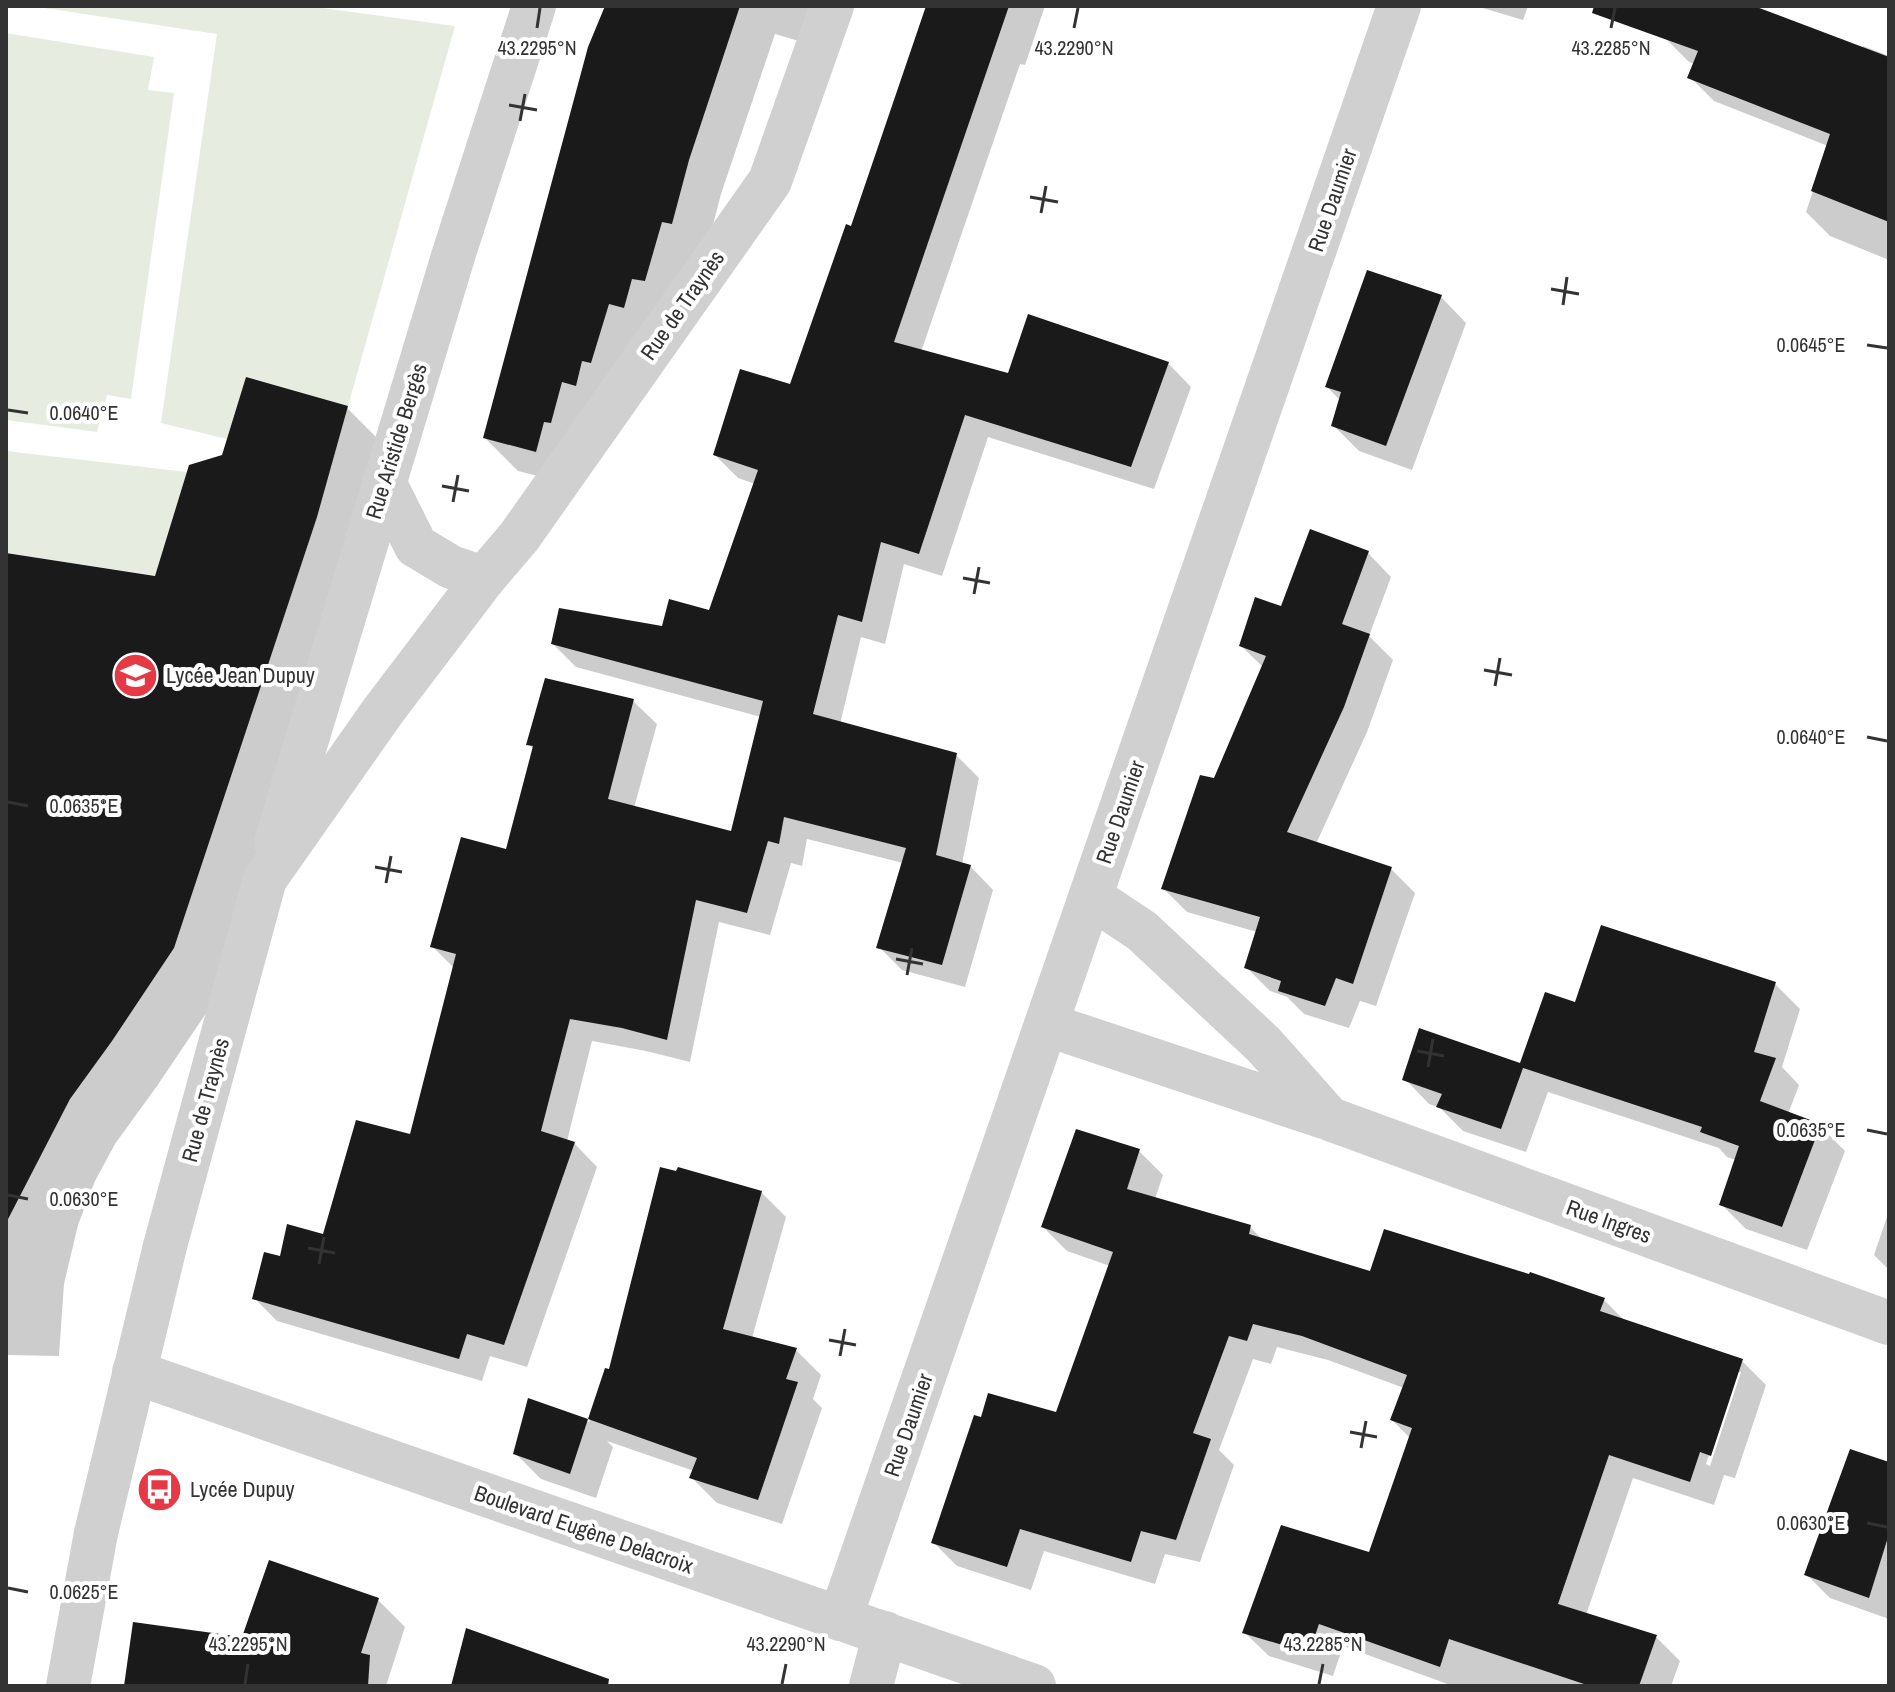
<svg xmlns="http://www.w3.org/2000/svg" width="1895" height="1692" font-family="'Archivo Narrow',sans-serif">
  <rect width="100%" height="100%" fill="#fff"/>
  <g fill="#e6ecdf">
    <path d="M 31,6 L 308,6 L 455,26 L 348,406 L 247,377 L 227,439 L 161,423 L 217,34 Z"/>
    <path d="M 6,33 L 154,57 L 148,90 L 174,93 L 131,399 L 107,395 L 97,432 L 6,420 Z"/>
    <path d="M 6,451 L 187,472 L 174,514 L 184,580 L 6,553 Z"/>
  </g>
  <g fill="#0003" fill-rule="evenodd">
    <path d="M 608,6 L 821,6 L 809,44 L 775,34 L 721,194 L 705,256 L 569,484 L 518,471 L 485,438 Z"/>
    <path d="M 927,6 L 1045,6 L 1025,65 L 1020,64 L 921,352 L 1009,375 L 1168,363 L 1191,387 L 1154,489 L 988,437 L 942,576 L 904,564 L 885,644 L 861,637 L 840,724 L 956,755 L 979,778 L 962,864 L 970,866 L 993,890 L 965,987 L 902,970 L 879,947 L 903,863 L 807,839 L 802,866 L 791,863 L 770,935 L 719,922 L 690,1062 L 646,1051 L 592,1041 L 567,1141 L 574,1143 L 597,1167 L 527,1367 L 490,1356 L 482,1381 L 277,1321 L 254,1298 L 281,1258 L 324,1237 L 411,1137 L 455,969 L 432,946 L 507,852 L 534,750 L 529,744 L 633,701 L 657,724 L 634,808 L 732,833 L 761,717 L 576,667 L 553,644 L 663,628 L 710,613 L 755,484 L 738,478 L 715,455 L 791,387 L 852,228 Z"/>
    <path d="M 1476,6 L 1528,6 L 1523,20 Z"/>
    <path d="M 1676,6 L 1749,6 L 1862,49 L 1863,46 L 1889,56 L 1889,260 L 1830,236 L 1806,212 L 1828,146 L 1714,101 L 1690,77 L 1695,64 L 1689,62 L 1665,38 Z"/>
    <path d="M 1441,297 L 1466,323 L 1412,470 L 1359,451 L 1333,425 L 1340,400 L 1327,387 Z"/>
    <path d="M 347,408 L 392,453 L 219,994 L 157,1086 L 115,1144 L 95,1181 L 78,1225 L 64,1284 L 59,1356 L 6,1355 L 6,555 L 156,578 L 224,456 Z"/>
    <path d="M 1368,553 L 1391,577 L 1369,636 L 1393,660 L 1367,732 L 1316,844 L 1391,869 L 1415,893 L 1376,1006 L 1360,1001 L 1349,1028 L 1304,1014 L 1287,997 L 1270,991 L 1246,967 L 1257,932 L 1187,912 L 1163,888 L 1215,781 L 1263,667 L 1241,646 L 1283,609 Z"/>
    <path d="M 1775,984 L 1800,1009 L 1782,1067 L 1799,1085 L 1788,1114 L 1820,1126 L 1845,1151 L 1807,1250 L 1746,1229 L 1721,1204 L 1736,1160 L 1727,1157 L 1719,1148 L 1548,1092 L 1526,1152 L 1463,1131 L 1440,1108 L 1429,1104 L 1405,1079 L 1522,1065 L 1576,1004 Z"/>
    <path d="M 1139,1151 L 1163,1175 L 1155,1199 L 1250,1227 L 1264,1241 L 1372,1273 L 1603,1299 L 1625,1321 L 1742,1361 L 1766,1385 L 1735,1478 L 1724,1475 L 1714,1505 L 1633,1478 L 1586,1615 L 1656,1637 L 1680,1661 L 1671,1686 L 1453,1686 L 1343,1646 L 1333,1676 L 1269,1656 L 1244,1632 L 1370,1555 L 1410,1438 L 1392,1420 L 1404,1388 L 1328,1360 L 1277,1347 L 1271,1364 L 1253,1359 L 1219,1450 L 1234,1465 L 1200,1562 L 1165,1554 L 1155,1584 L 1044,1551 L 1031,1590 L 957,1566 L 933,1542 L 1057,1415 L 1110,1266 L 1067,1251 L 1043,1227 ZM 1737,1372 L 1741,1372 L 1710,1466 L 1706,1464 Z"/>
    <path d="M 761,1192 L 786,1217 L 752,1338 L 796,1350 L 821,1375 L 813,1399 L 822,1408 L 782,1524 L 717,1503 L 692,1478 L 694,1471 L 607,1441 L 613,1447 L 596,1498 L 541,1479 L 515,1453 L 529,1401 L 589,1422 L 606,1371 L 610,1372 Z"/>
    <path d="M 1889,1211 L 1889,1270 L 1874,1255 Z"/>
    <path d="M 1889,1464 L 1889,1619 L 1830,1598 L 1807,1575 Z"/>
    <path d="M 378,1600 L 405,1627 L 386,1686 L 126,1686 L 243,1639 Z"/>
  </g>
  <g fill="#1a1a1a">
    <path d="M 605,6 L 740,6 L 689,160 L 672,224 L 662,222 L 645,281 L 632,279 L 624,308 L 609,304 L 591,363 L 582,361 L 576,386 L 562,382 L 551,423 L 544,422 L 536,452 L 483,438 L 588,47 Z"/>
    <path d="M 926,6 L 1009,6 L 894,342 L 1008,373 L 1028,314 L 1169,362 L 1131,467 L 965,415 L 919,554 L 881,542 L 862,622 L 838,615 L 813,714 L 957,753 L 936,855 L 971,865 L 942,965 L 876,948 L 906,848 L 784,817 L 779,844 L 768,841 L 747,913 L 696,900 L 667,1040 L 622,1028 L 570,1019 L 541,1131 L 575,1142 L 504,1345 L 467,1334 L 459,1359 L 252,1299 L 264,1252 L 280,1256 L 287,1224 L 323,1234 L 356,1120 L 410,1134 L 456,954 L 430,947 L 461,837 L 506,849 L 533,746 L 526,745 L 545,678 L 634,699 L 608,799 L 731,831 L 763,701 L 551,644 L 559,608 L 662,626 L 669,599 L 709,610 L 758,470 L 713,455 L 740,369 L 790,384 L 846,224 L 851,226 Z"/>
    <path d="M 1594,6 L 1754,6 L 1889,57 L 1889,222 L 1811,191 L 1830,134 L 1687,78 L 1698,51 L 1592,13 Z"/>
    <path d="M 1367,270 L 1442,295 L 1386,446 L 1331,426 L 1341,392 L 1325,387 Z"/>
    <path d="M 246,377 L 348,406 L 317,517 L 174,948 L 112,1041 L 70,1099 L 6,1223 L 6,553 L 155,576 L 189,465 L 222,455 Z"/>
    <path d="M 1310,529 L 1369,551 L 1342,624 L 1370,634 L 1344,707 L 1287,832 L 1392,867 L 1353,984 L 1336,978 L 1325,1006 L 1278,991 L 1281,981 L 1244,968 L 1260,917 L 1161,889 L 1200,775 L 1214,778 L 1266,656 L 1239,646 L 1255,597 L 1281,606 Z"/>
    <path d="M 1601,925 L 1776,982 L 1754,1052 L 1776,1058 L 1760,1101 L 1821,1124 L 1782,1227 L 1719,1205 L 1739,1146 L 1700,1132 L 1702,1127 L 1523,1068 L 1501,1129 L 1436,1107 L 1442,1094 L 1402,1080 L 1419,1028 L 1520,1063 L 1545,992 L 1575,1002 Z"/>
    <path d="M 1076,1129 L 1140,1149 L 1127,1189 L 1251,1225 L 1249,1234 L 1370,1271 L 1384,1229 L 1529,1274 L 1530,1272 L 1605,1298 L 1600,1311 L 1743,1359 L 1711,1456 L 1700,1452 L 1690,1482 L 1609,1455 L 1558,1604 L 1657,1635 L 1639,1686 L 1590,1686 L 1449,1639 L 1440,1667 L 1319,1624 L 1309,1653 L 1242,1633 L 1281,1525 L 1369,1552 L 1412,1428 L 1390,1420 L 1407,1375 L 1302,1336 L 1253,1324 L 1247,1341 L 1229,1336 L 1193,1433 L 1211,1439 L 1176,1540 L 1141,1531 L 1131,1562 L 1020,1529 L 1007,1567 L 931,1543 L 974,1415 L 981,1417 L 988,1393 L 1056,1412 L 1113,1252 L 1041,1227 Z"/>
    <path d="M 660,1167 L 676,1171 L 678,1167 L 762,1191 L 723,1329 L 797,1348 L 786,1379 L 798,1382 L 758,1500 L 689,1478 L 697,1458 L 588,1419 L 605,1368 L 609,1369 Z"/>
    <path d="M 528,1398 L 588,1419 L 570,1474 L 513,1454 Z"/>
    <path d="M 1850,1449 L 1889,1462 L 1889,1534 L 1869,1598 L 1804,1575 Z"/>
    <path d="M 269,1560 L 379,1598 L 361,1653 L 370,1655 L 368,1686 L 124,1686 L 133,1622 L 242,1637 Z"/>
    <path d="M 466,1628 L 609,1679 L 608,1686 L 451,1686 Z"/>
  </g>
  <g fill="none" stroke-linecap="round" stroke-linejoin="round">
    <g stroke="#d0d0d0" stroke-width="44">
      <path d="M 384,482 L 416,546 L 451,567 L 484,578"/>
      <path d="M 276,842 L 455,250 L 534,6"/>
      <path d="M 1091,897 L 1142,931 L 1264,1045 L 1328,1117"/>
      <path d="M 1048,1025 L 1330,1119 L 1889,1323"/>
      <path d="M 134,1372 L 1034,1686"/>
      <path d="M 840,1619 L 1399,6"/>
      <path d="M 68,1686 L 96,1533 L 165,1246 L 265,879 L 383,711 L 484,578 L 519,537 L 770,181 L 832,6"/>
      <path d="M 871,1686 L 885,1633"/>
    </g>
  </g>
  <path fill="none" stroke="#333" stroke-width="3" d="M 537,28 L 540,8M 1074,28 L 1078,8M 1611,28 L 1615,8M 509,105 L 537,110M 520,121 L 525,94M 1030,197 L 1058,202M 1041,213 L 1046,186M 1551,289 L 1579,294M 1563,305 L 1567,277M 1867,345 L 1887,348M 8,410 L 28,413M 442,486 L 469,491M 453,502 L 458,475M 963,578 L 990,583M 974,594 L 979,567M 1484,670 L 1512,675M 1495,686 L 1500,658M 1867,737 L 1887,741M 8,802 L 28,806M 375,867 L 402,872M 386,883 L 391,856M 896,959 L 923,964M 907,975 L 912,948M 1417,1051 L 1444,1056M 1428,1067 L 1433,1039M 1867,1130 L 1887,1134M 8,1195 L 28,1199M 308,1248 L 335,1253M 319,1264 L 324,1237M 829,1340 L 856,1345M 840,1356 L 845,1329M 1350,1432 L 1377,1437M 1361,1448 L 1366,1421M 1867,1523 L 1887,1527M 8,1588 L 28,1592M 245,1684 L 248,1664M 782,1684 L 786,1664M 1319,1684 L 1323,1664"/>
  <defs>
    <symbol id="school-disc" viewBox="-11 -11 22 22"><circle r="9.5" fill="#e63946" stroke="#fff"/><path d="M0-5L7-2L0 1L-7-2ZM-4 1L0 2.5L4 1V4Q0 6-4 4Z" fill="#fff"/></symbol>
    <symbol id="bus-disc" viewBox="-11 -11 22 22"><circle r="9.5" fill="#e63946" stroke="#fff"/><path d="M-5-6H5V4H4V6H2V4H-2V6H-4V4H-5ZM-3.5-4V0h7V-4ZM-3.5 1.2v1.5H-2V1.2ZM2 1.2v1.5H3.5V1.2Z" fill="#fff"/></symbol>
  </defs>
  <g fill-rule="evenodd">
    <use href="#school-disc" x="110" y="650" width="51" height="51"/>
    <use href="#bus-disc" x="134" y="1464" width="51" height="51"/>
  </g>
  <g text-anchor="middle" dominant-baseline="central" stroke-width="8" stroke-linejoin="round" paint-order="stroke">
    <g font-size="22" fill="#333" stroke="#fff">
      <text transform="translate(1332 200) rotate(-71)">Rue Daumier</text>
      <text transform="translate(682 305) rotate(-55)">Rue de Traynès</text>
      <text transform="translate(396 441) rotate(-73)">Rue Aristide Bergès</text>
      <text transform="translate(1120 812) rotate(-71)">Rue Daumier</text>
      <text transform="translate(205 1100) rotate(-75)">Rue de Traynès</text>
      <text transform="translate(1609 1221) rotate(20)">Rue Ingres</text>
      <text transform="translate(908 1425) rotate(-71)">Rue Daumier</text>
      <text transform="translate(584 1529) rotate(19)">Boulevard Eugène Delacroix</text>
    </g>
    <g font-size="22" fill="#333" stroke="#fff" text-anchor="start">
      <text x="166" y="675">Lycée Jean Dupuy</text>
      <text x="190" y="1489">Lycée Dupuy</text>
    </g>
  </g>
  <g font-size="20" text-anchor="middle" fill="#333" stroke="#fff" stroke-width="8" stroke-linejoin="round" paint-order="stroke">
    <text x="537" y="55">43.2295°N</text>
    <text x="1074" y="55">43.2290°N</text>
    <text x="1611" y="55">43.2285°N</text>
    <text x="1811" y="352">0.0645°E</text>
    <text x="84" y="420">0.0640°E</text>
    <text x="1811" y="744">0.0640°E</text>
    <text x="84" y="813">0.0635°E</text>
    <text x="1811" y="1137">0.0635°E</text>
    <text x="84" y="1206">0.0630°E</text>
    <text x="1811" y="1530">0.0630°E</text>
    <text x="84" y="1599">0.0625°E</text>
    <text x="248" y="1651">43.2295°N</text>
    <text x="786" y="1651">43.2290°N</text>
    <text x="1323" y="1651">43.2285°N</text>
  </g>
  <rect width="1895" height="1692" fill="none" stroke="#333333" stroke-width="16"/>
</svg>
